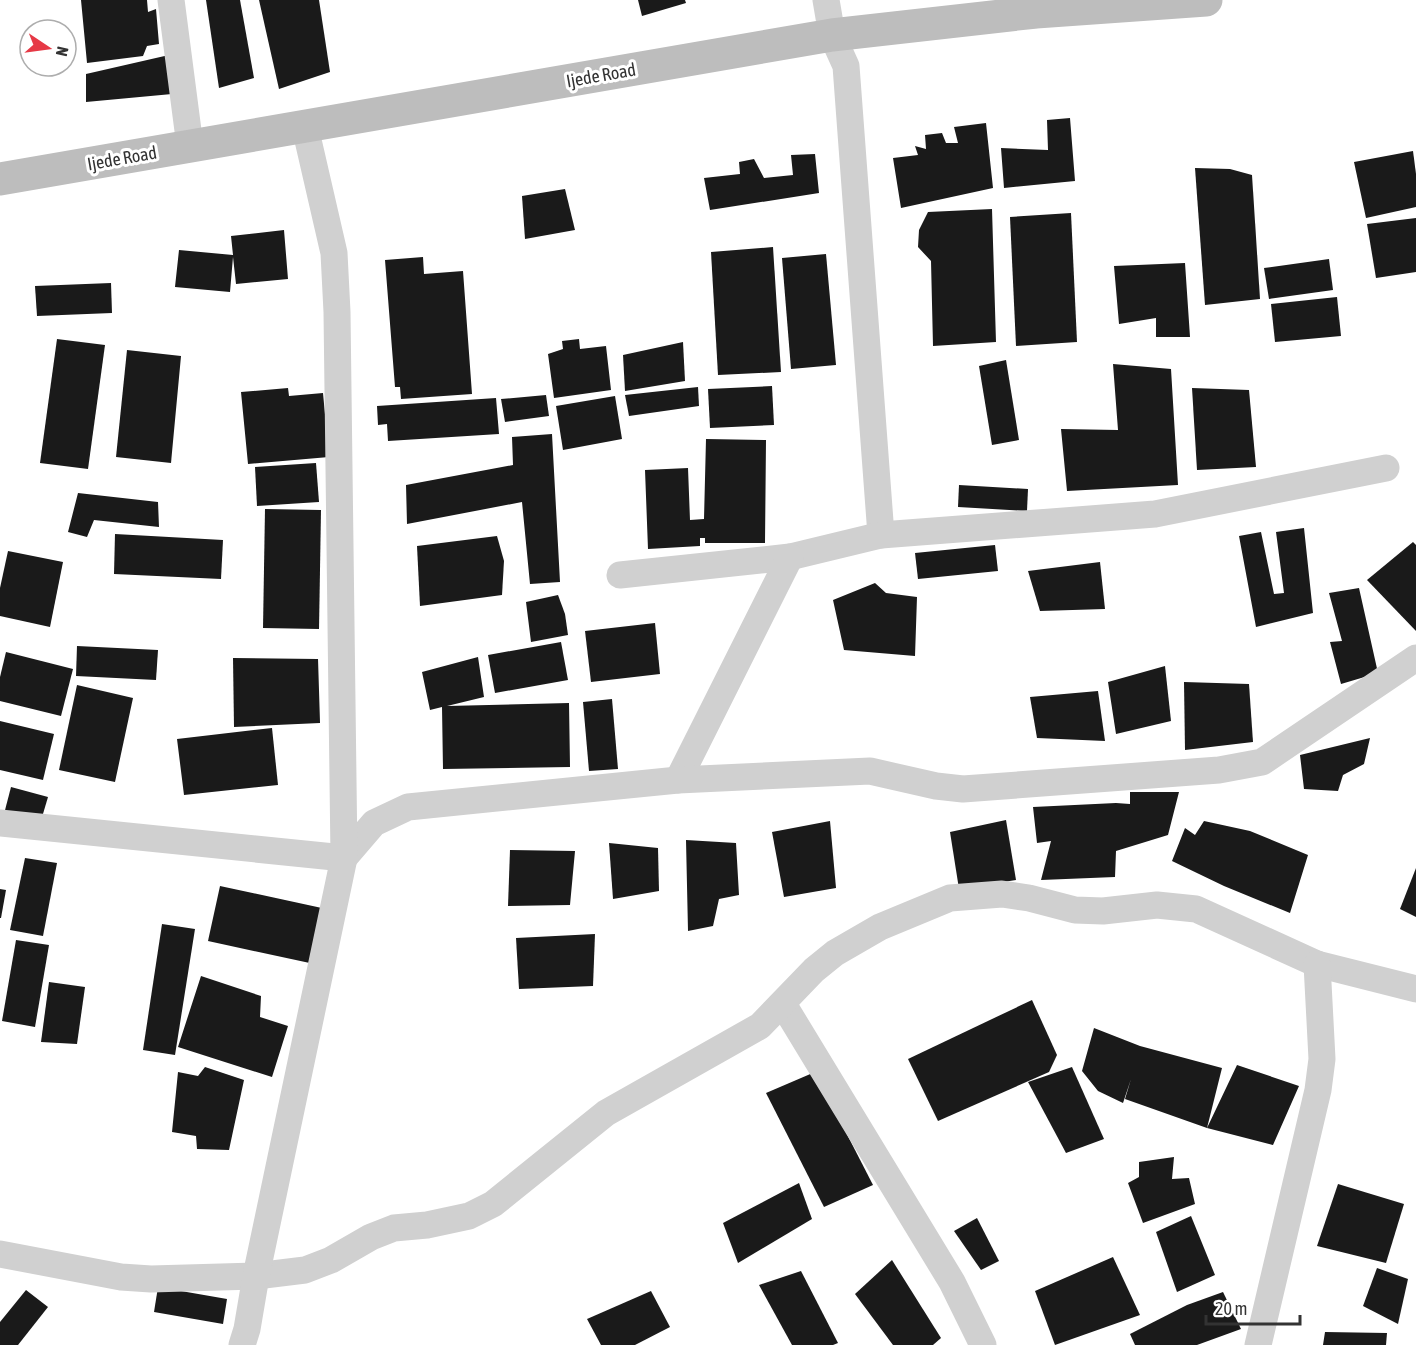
<svg xmlns="http://www.w3.org/2000/svg" width="1416" height="1345" font-family="'Asap Condensed',sans-serif">
  <rect width="100%" height="100%" fill="#fff"/>
  <g fill="#1a1a1a">
    <path d="M 81,0 L 147,0 L 148,12 L 156,9 L 159,44 L 147,46 L 143,56 L 87,63 Z"/>
    <path d="M 206,0 L 240,0 L 254,78 L 219,88 Z"/>
    <path d="M 259,0 L 319,0 L 330,72 L 279,89 Z"/>
    <path d="M 638,0 L 685,0 L 686,3 L 642,16 Z"/>
    <path d="M 169,55 L 172,94 L 86,102 L 86,74 Z"/>
    <path d="M 1070,118 L 1075,181 L 1004,188 L 1001,148 L 1048,150 L 1047,120 Z"/>
    <path d="M 986,123 L 993,188 L 901,208 L 893,158 L 918,155 L 915,146 L 926,149 L 925,135 L 942,133 L 946,143 L 958,143 L 954,127 Z"/>
    <path d="M 1413,151 L 1416,174 L 1416,207 L 1366,218 L 1354,162 Z"/>
    <path d="M 815,154 L 819,193 L 710,210 L 704,178 L 740,174 L 739,162 L 754,159 L 764,178 L 793,175 L 791,155 Z"/>
    <path d="M 1195,168 L 1230,169 L 1252,175 L 1260,299 L 1205,305 Z"/>
    <path d="M 565,189 L 575,230 L 525,239 L 522,196 Z"/>
    <path d="M 992,209 L 996,342 L 933,346 L 931,261 L 918,247 L 919,230 L 928,212 Z"/>
    <path d="M 1071,213 L 1077,342 L 1016,346 L 1010,217 Z"/>
    <path d="M 1416,218 L 1416,272 L 1376,278 L 1367,224 Z"/>
    <path d="M 284,230 L 288,279 L 236,284 L 233,257 L 230,292 L 175,287 L 179,250 L 233,255 L 231,236 Z"/>
    <path d="M 773,247 L 781,372 L 718,375 L 711,252 Z"/>
    <path d="M 826,254 L 836,365 L 791,369 L 782,258 Z"/>
    <path d="M 423,257 L 424,274 L 463,271 L 472,394 L 401,399 L 400,387 L 395,387 L 385,260 Z"/>
    <path d="M 1329,259 L 1333,290 L 1269,299 L 1264,268 Z"/>
    <path d="M 1185,263 L 1190,337 L 1156,337 L 1156,318 L 1119,324 L 1114,266 Z"/>
    <path d="M 111,283 L 112,313 L 37,316 L 35,286 Z"/>
    <path d="M 1337,297 L 1341,336 L 1275,342 L 1271,304 Z"/>
    <path d="M 57,339 L 105,345 L 88,469 L 40,463 Z"/>
    <path d="M 579,339 L 580,349 L 606,346 L 611,390 L 554,398 L 548,354 L 563,349 L 562,341 Z"/>
    <path d="M 683,342 L 685,381 L 625,391 L 623,355 Z"/>
    <path d="M 127,350 L 181,356 L 171,463 L 116,457 Z"/>
    <path d="M 1006,360 L 1019,440 L 992,445 L 979,366 Z"/>
    <path d="M 1113,364 L 1171,369 L 1178,485 L 1067,491 L 1061,429 L 1118,430 Z"/>
    <path d="M 772,386 L 774,425 L 710,428 L 708,389 Z"/>
    <path d="M 698,387 L 699,406 L 629,416 L 625,395 Z"/>
    <path d="M 288,388 L 289,396 L 323,393 L 329,457 L 248,464 L 241,392 Z"/>
    <path d="M 1192,388 L 1249,390 L 1256,467 L 1197,470 Z"/>
    <path d="M 546,395 L 549,416 L 505,422 L 501,399 Z"/>
    <path d="M 615,396 L 622,439 L 563,450 L 556,406 Z"/>
    <path d="M 496,398 L 499,434 L 388,441 L 387,424 L 378,425 L 377,406 Z"/>
    <path d="M 552,434 L 560,582 L 530,584 L 522,502 L 407,524 L 406,485 L 513,465 L 512,437 Z"/>
    <path d="M 706,439 L 766,440 L 765,543 L 705,543 L 705,538 L 700,538 L 700,546 L 648,549 L 645,470 L 688,468 L 690,520 L 704,519 Z"/>
    <path d="M 316,463 L 319,502 L 257,506 L 255,467 Z"/>
    <path d="M 959,485 L 1028,489 L 1027,511 L 958,507 Z"/>
    <path d="M 78,493 L 158,502 L 159,527 L 94,520 L 87,537 L 68,532 Z"/>
    <path d="M 265,509 L 321,510 L 319,629 L 263,628 Z"/>
    <path d="M 1304,528 L 1313,613 L 1256,627 L 1239,536 L 1261,532 L 1274,594 L 1284,593 L 1276,532 Z"/>
    <path d="M 115,534 L 223,540 L 221,579 L 114,574 Z"/>
    <path d="M 497,536 L 504,561 L 502,595 L 420,606 L 417,546 Z"/>
    <path d="M 1413,542 L 1416,545 L 1416,631 L 1367,580 Z"/>
    <path d="M 995,545 L 998,571 L 918,579 L 915,553 Z"/>
    <path d="M 8,551 L 63,562 L 50,627 L 0,616 L 0,588 Z"/>
    <path d="M 1100,562 L 1105,609 L 1040,611 L 1028,571 Z"/>
    <path d="M 875,583 L 886,593 L 917,597 L 915,656 L 844,650 L 833,600 Z"/>
    <path d="M 1359,588 L 1378,673 L 1341,684 L 1330,642 L 1342,641 L 1329,593 Z"/>
    <path d="M 558,595 L 565,614 L 568,635 L 531,642 L 526,602 Z"/>
    <path d="M 655,623 L 660,674 L 591,682 L 585,631 Z"/>
    <path d="M 561,642 L 568,680 L 495,693 L 488,655 Z"/>
    <path d="M 77,646 L 158,650 L 156,680 L 76,676 Z"/>
    <path d="M 6,652 L 73,669 L 61,716 L 0,701 L 0,677 Z"/>
    <path d="M 478,657 L 484,697 L 447,706 L 569,703 L 570,767 L 443,769 L 442,707 L 430,710 L 422,672 Z"/>
    <path d="M 233,658 L 318,659 L 320,723 L 234,727 Z"/>
    <path d="M 1165,666 L 1171,721 L 1116,734 L 1108,682 Z"/>
    <path d="M 1184,682 L 1249,684 L 1253,742 L 1185,750 Z"/>
    <path d="M 77,685 L 133,698 L 115,782 L 59,770 Z"/>
    <path d="M 1098,691 L 1105,741 L 1037,738 L 1030,697 Z"/>
    <path d="M 612,699 L 618,769 L 589,771 L 583,702 Z"/>
    <path d="M 0,721 L 54,734 L 43,780 L 0,770 Z"/>
    <path d="M 272,728 L 278,785 L 184,795 L 177,739 Z"/>
    <path d="M 1370,738 L 1364,764 L 1343,775 L 1338,791 L 1304,789 L 1300,755 Z"/>
    <path d="M 11,787 L 48,797 L 40,824 L 4,814 Z"/>
    <path d="M 1130,792 L 1179,792 L 1168,835 L 1116,851 L 1115,877 L 1041,880 L 1051,841 L 1037,843 L 1033,807 L 1116,803 L 1130,804 Z"/>
    <path d="M 1006,820 L 1016,880 L 959,889 L 950,832 Z"/>
    <path d="M 830,821 L 836,888 L 784,897 L 772,832 Z"/>
    <path d="M 1204,821 L 1250,831 L 1308,855 L 1290,913 L 1224,886 L 1172,861 L 1185,828 L 1195,835 Z"/>
    <path d="M 686,840 L 736,843 L 739,895 L 719,899 L 713,926 L 688,931 Z"/>
    <path d="M 609,843 L 658,848 L 659,891 L 613,899 Z"/>
    <path d="M 510,850 L 575,851 L 570,905 L 508,906 Z"/>
    <path d="M 25,858 L 57,863 L 43,936 L 10,930 Z"/>
    <path d="M 1416,868 L 1416,917 L 1400,909 Z"/>
    <path d="M 220,886 L 331,910 L 319,965 L 208,941 Z"/>
    <path d="M 0,889 L 6,890 L 1,918 L 0,918 Z"/>
    <path d="M 162,924 L 195,929 L 175,1055 L 143,1050 Z"/>
    <path d="M 595,934 L 593,986 L 519,989 L 516,938 Z"/>
    <path d="M 16,940 L 49,945 L 35,1027 L 2,1021 Z"/>
    <path d="M 201,976 L 261,996 L 260,1017 L 288,1026 L 272,1077 L 178,1047 Z"/>
    <path d="M 49,982 L 85,987 L 77,1044 L 41,1042 Z"/>
    <path d="M 1032,1000 L 1057,1055 L 1049,1072 L 938,1121 L 908,1059 Z"/>
    <path d="M 1094,1028 L 1140,1046 L 1222,1068 L 1207,1128 L 1237,1065 L 1299,1086 L 1273,1145 L 1207,1128 L 1125,1099 L 1131,1079 L 1123,1103 L 1098,1091 L 1082,1071 Z"/>
    <path d="M 205,1067 L 244,1080 L 229,1150 L 197,1149 L 196,1136 L 172,1132 L 178,1072 L 198,1076 Z"/>
    <path d="M 1072,1067 L 1104,1139 L 1066,1153 L 1028,1082 Z"/>
    <path d="M 815,1072 L 873,1185 L 824,1207 L 766,1093 Z"/>
    <path d="M 1174,1157 L 1172,1179 L 1189,1178 L 1195,1204 L 1143,1223 L 1128,1183 L 1139,1177 L 1139,1162 Z"/>
    <path d="M 799,1183 L 812,1219 L 738,1263 L 723,1223 Z"/>
    <path d="M 1338,1184 L 1404,1204 L 1386,1263 L 1317,1246 Z"/>
    <path d="M 1191,1216 L 1215,1275 L 1177,1292 L 1156,1232 Z"/>
    <path d="M 977,1218 L 999,1261 L 981,1270 L 954,1231 Z"/>
    <path d="M 1113,1257 L 1140,1315 L 1055,1345 L 1035,1291 Z"/>
    <path d="M 892,1260 L 941,1338 L 933,1345 L 893,1345 L 855,1294 Z"/>
    <path d="M 1377,1268 L 1408,1279 L 1398,1324 L 1363,1306 Z"/>
    <path d="M 801,1271 L 838,1343 L 833,1345 L 792,1345 L 759,1285 Z"/>
    <path d="M 158,1287 L 227,1299 L 223,1324 L 154,1312 Z"/>
    <path d="M 26,1290 L 48,1307 L 18,1345 L 0,1345 L 0,1322 Z"/>
    <path d="M 651,1291 L 670,1327 L 635,1345 L 601,1345 L 587,1319 Z"/>
    <path d="M 1223,1292 L 1241,1329 L 1197,1345 L 1135,1345 L 1130,1334 L 1187,1305 Z"/>
    <path d="M 1325,1332 L 1387,1333 L 1386,1345 L 1323,1345 Z"/>
  </g>
  <g fill="none" stroke-linecap="round" stroke-linejoin="round">
    <g stroke="#d0d0d0" stroke-width="27">
      <path d="M 171,0 L 190,146"/>
      <path d="M 826,0 L 832,35 L 846,66 L 881,535"/>
      <path d="M 620,575 L 790,557 L 881,535 L 1155,514 L 1386,468"/>
      <path d="M 678,780 L 790,557"/>
      <path d="M 0,823 L 344,858 L 374,823 L 408,807 L 678,780 L 870,771 L 936,786 L 963,789 L 1219,770 L 1262,762 L 1416,658"/>
      <path d="M 783,1004 L 952,1282 L 983,1345"/>
      <path d="M 0,1254 L 121,1277 L 151,1279 L 256,1276 L 305,1270 L 331,1260 L 371,1237 L 394,1228 L 427,1225 L 469,1216 L 493,1204 L 606,1113 L 760,1026 L 814,970 L 835,953 L 880,927 L 950,898 L 1002,894 L 1029,898 L 1075,910 L 1103,911 L 1157,905 L 1196,909 L 1317,964 L 1416,989"/>
      <path d="M 242,1345 L 247,1329 L 256,1276 L 344,858 L 337,312 L 334,253 L 305,127"/>
      <path d="M 1258,1345 L 1318,1090 L 1322,1059 L 1317,964"/>
    </g>
    <path stroke="#bdbdbd" stroke-width="33" d="M 0,179 L 832,35 L 1036,12 L 1206,0"/>
  </g>
  <g text-anchor="middle" dominant-baseline="central" stroke-width="6" stroke-linejoin="round" paint-order="stroke">
    <g font-size="18" fill="#333" stroke="#fff">
      <text transform="translate(601 75) rotate(-10)">Ijede Road</text>
      <text transform="translate(122 158) rotate(-10)">Ijede Road</text>
    </g>
  </g>
  <g transform="translate(48 48) rotate(103)"><circle r="28" fill="#ffffff" stroke="#adadad" stroke-width="1.5"/>
  <path d="M0-4.5L10 22L0 15L-10 22Z" fill="#e63946"/>
  <text y="-9" font-size="16" font-weight="bold" text-anchor="middle" fill="#333333">N</text>
  </g>
  <path d="M1206 1315v9h94v-9" fill="none" stroke="#333333" stroke-width="3"/>
  <text x="1215" y="1315" font-size="18" fill="#333333" stroke="#ffffff" stroke-width="4.5" paint-order="stroke">20 m</text>
</svg>
